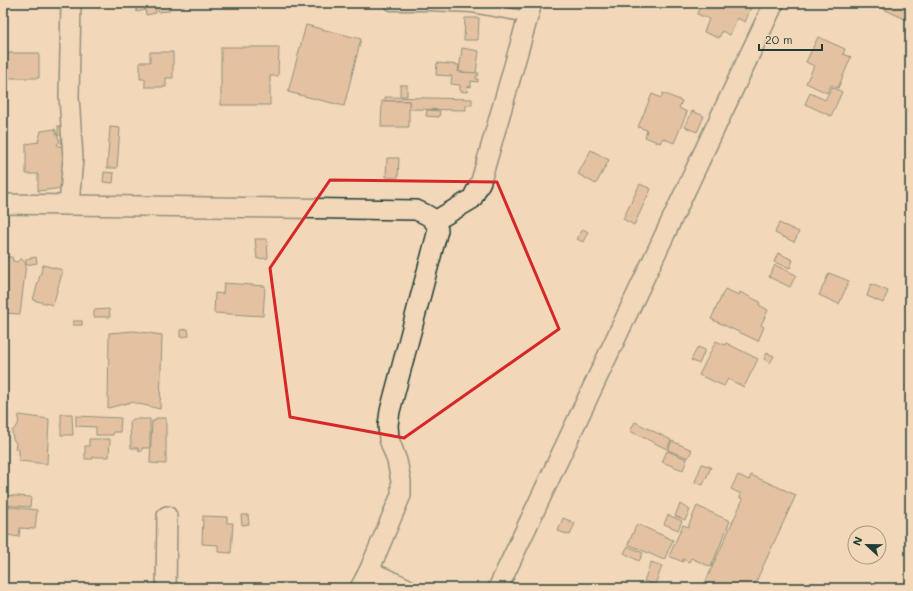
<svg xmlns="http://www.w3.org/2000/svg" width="913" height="591" font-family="Mali,sans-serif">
  <rect width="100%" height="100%" fill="#f2d7b9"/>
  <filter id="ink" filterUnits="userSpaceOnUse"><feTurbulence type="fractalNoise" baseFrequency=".025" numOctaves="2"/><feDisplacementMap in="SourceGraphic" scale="8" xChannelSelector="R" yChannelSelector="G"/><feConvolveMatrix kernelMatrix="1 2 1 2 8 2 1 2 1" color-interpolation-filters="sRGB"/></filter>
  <g filter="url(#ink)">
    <g fill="#d2a983" stroke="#1f3d34">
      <path d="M 138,3 L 143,3 L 145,10 L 137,12 L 135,4 Z"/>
      <path d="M 144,3 L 154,3 L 156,13 L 146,15 Z"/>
      <path d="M 157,3 L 168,3 L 169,11 L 158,12 Z"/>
      <path d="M 702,3 L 753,3 L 745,22 L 737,18 L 730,35 L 722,31 L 719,38 L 704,32 L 709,19 L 697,14 Z"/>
      <path d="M 881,3 L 910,3 L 910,9 L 905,19 L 879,7 Z"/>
      <path d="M 465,18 L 479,18 L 478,40 L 464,40 Z"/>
      <path d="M 306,25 L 361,39 L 344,106 L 288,92 Z"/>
      <path d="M 818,37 L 845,49 L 843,54 L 851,57 L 838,88 L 831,85 L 827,93 L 806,83 L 814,66 L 806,62 Z"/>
      <path d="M 221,47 L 279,47 L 278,76 L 270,76 L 270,105 L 221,105 Z"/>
      <path d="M 462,48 L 479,51 L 476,73 L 459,72 Z"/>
      <path d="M 150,52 L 173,52 L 173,78 L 166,78 L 166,87 L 145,87 L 145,79 L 140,79 L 140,62 L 150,62 Z"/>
      <path d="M 3,53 L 39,53 L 39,78 L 7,78 L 7,72 L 3,72 Z"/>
      <path d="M 437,63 L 459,65 L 458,72 L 479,73 L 478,76 L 476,76 L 476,79 L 478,79 L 478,82 L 471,81 L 471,87 L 468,86 L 467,92 L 460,91 L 460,85 L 451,84 L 452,76 L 436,75 Z"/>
      <rect x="400" y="85" width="7" height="11"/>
      <path d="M 832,87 L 842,92 L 831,116 L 805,104 L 810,93 L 825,100 Z"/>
      <path d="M 663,93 L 682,101 L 679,108 L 687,112 L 674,143 L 663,138 L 660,143 L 645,137 L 647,130 L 638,127 L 652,94 L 661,98 Z"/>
      <path d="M 385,97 L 472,99 L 472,105 L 466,105 L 466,110 L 409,109 L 409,101 L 385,101 Z"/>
      <path d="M 382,101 L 409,101 L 409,127 L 381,127 Z"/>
      <path d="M 427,110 L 440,111 L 439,117 L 426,116 Z"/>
      <path d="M 692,111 L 704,116 L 697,132 L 685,127 Z"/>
      <rect x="58" y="126" width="10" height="9"/>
      <path d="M 110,127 L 120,128 L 117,168 L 107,168 Z"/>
      <path d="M 55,129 L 60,142 L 57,144 L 58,146 L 65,146 L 63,188 L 38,191 L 38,174 L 26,174 L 26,144 L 38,142 L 41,131 Z"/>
      <path d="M 591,150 L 609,160 L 596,184 L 578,174 Z"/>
      <path d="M 387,158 L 399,158 L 398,178 L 386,177 Z"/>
      <path d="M 104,172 L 114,173 L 113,183 L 103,182 Z"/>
      <path d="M 640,184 L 651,189 L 634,225 L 623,219 Z"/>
      <path d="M 779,223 L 799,232 L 794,242 L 775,233 Z"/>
      <path d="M 583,229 L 588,232 L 583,242 L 577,239 Z"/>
      <path d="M 255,239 L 267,239 L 268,258 L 257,259 Z"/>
      <path d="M 778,253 L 793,260 L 790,268 L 774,262 Z"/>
      <path d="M 3,257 L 12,257 L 13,261 L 17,262 L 21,258 L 26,264 L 20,314 L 3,313 L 3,278 L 5,279 L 6,269 L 3,269 Z"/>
      <path d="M 36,257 L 37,263 L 26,265 L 26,259 Z"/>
      <path d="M 43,265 L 63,270 L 53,305 L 33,300 Z"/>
      <path d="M 775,265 L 796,275 L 790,287 L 769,277 Z"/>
      <path d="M 829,273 L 849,281 L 839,304 L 819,295 Z"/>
      <path d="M 224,283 L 265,286 L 263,316 L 214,313 L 215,293 L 223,294 Z"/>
      <path d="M 871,284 L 888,291 L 883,303 L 867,296 Z"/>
      <path d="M 725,289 L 739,295 L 740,292 L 760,302 L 759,305 L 768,310 L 761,325 L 764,327 L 758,341 L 711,319 Z"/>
      <path d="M 109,309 L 110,317 L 94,317 L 94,310 Z"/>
      <rect x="73" y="321" width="9" height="4"/>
      <path d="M 188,329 L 189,336 L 180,337 L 180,330 Z"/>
      <path d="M 134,331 L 162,335 L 160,409 L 131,402 L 108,408 L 109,333 Z"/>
      <path d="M 716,341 L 725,345 L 726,343 L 758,359 L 744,387 L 728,379 L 724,386 L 699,375 Z"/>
      <path d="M 698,347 L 705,350 L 699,364 L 691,360 Z"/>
      <path d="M 767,353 L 774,356 L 770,363 L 764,359 Z"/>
      <path d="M 61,414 L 72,414 L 73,435 L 61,435 Z"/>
      <path d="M 19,415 L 49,419 L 47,464 L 19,461 L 19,449 L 15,449 L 16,443 L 13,439 L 12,431 L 18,425 Z"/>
      <path d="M 76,416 L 121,418 L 120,432 L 113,432 L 113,435 L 96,435 L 96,427 L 76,426 Z"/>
      <path d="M 156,418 L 166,418 L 166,464 L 150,463 L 152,421 L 155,421 Z"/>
      <path d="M 133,419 L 150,419 L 150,448 L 142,448 L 142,451 L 139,452 L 138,448 L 131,448 L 130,423 Z"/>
      <path d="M 635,422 L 671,440 L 667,449 L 630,431 Z"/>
      <path d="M 89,439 L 110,439 L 109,457 L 93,457 L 93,459 L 85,459 L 85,446 L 89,446 Z"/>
      <path d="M 672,441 L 692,450 L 688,458 L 668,450 Z"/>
      <path d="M 667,451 L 687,459 L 683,470 L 662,462 Z"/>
      <path d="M 702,464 L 711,467 L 703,485 L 695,482 Z"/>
      <path d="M 738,475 L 749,480 L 751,475 L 796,495 L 753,588 L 715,588 L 705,583 L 743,499 L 740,498 L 741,494 L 731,489 Z"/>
      <path d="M 3,495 L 31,497 L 30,507 L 3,505 Z"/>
      <path d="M 680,504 L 690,510 L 685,520 L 675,516 Z"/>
      <path d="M 3,506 L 37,510 L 35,529 L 20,528 L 19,537 L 8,535 L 7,542 L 3,542 Z"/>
      <path d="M 697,506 L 730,521 L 711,567 L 691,558 L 689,562 L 683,559 L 683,562 L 669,556 L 683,525 L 688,527 Z"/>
      <path d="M 241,515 L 248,515 L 249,524 L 242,525 Z"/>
      <path d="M 668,515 L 682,521 L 678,530 L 664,524 Z"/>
      <path d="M 203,516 L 227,517 L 227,523 L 233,523 L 231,553 L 218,552 L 218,545 L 202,544 Z"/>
      <path d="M 563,518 L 575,523 L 570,535 L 558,531 Z"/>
      <path d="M 637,524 L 673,540 L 664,560 L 628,544 Z"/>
      <path d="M 628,546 L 643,553 L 639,561 L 624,553 Z"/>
      <path d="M 651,562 L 662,566 L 655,585 L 644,581 Z"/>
    </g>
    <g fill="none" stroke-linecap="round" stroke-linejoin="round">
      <defs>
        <path id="lane" d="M 391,5 L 429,5 L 472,7 L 528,17"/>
        <g id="street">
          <path d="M 3,204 L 416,210 C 428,215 434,217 438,230 L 390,411 L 388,425 L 389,439 L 397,461 L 401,481 L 401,495 L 369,571"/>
          <path d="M 69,205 L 73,158 L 69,96 L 71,3"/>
          <path d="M 435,221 L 472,199 L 481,181 L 532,3"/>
          <path d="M 166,588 L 167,516"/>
          <path d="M 360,588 L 369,571 L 406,588"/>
          <path d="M 498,588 L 774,3"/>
        </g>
      </defs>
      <use href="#lane" stroke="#1f3d34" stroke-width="13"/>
      <use href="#street" stroke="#1f3d34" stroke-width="22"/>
      <use href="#lane" stroke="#f2d7b9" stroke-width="10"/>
      <use href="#street" stroke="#f2d7b9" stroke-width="19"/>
    </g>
  </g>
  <path d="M0 0H913V591H0ZM 330,180 L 497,182 L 559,329 L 404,438 L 290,417 L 270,268 Z" fill="#f2d7b9" fill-opacity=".55" fill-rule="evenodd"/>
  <path fill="none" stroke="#d62828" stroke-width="3" stroke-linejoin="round" d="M 330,180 L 497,182 L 559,329 L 404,438 L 290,417 L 270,268 Z"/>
  <rect width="913" height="591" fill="none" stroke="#f2d7b9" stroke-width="16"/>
  <rect x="8" y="8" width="897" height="575" fill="none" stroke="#1f3d34" stroke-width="1.5" filter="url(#ink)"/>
  <g transform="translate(867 545) rotate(292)"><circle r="19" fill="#f2d7b9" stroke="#9e9984"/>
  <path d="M0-3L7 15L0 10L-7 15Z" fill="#1f3d34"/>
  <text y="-6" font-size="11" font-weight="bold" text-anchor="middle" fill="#1f3d34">N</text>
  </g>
  <path d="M759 44v6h63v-6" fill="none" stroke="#1f3d34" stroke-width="2"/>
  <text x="765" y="44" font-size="12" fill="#1f3d34" stroke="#f2d7b9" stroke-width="3" paint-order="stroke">20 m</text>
</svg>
